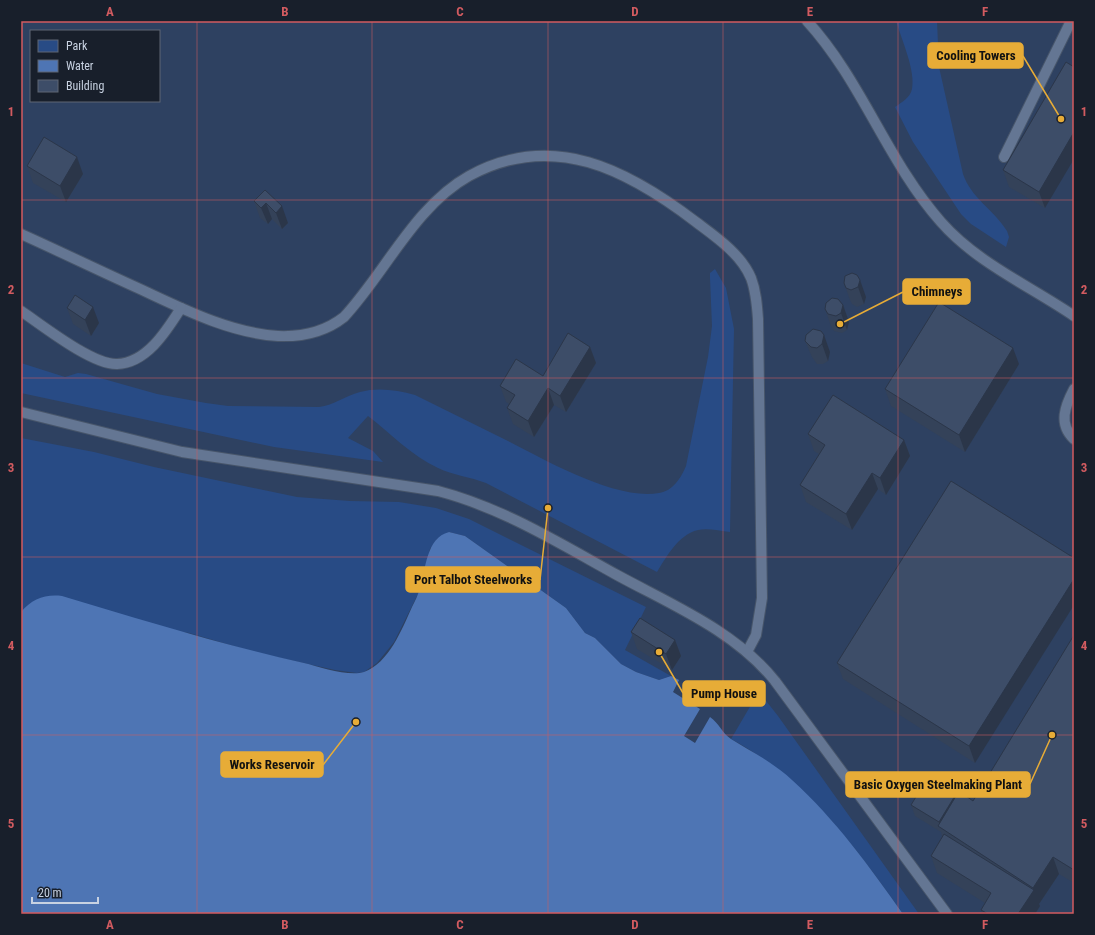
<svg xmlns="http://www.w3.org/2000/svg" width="1095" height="935" font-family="'Roboto Condensed',sans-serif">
  <rect width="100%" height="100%" fill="#283851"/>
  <path fill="#2e4161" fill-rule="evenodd" d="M 21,21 L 1074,21 L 1074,914 L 21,914 ZM 31,31 L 159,31 L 159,101 L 31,101 Z"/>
  <g fill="#284b85">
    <path d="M 896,21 L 937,21 L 939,67 L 963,174 C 971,198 994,210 1007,231 L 1009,237 L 1006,247 L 971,224 L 961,214 L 913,142 L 895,107 C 902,102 910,98 912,89 C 916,71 901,38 896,21 Z"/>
    <path d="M 715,269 L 726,288 L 734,329 L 730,532 C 720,531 708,528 698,530 C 678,535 667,556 657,572 L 486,483 C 470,477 453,475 438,468 C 412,456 390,433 368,416 L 348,438 L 373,451 L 383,462 L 274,447 L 21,393 L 21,363 L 65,377 L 78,373 L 86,374 L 157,394 L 206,403 L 228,406 L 319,407 C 334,405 345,396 360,392 C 378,387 397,390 415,395 C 446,410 477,426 508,441 C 545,460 617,501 659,493 C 673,491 681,478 686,466 L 708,357 L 712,326 L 710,278 L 710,273 Z"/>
    <path d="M 21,438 L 94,452 L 154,467 L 297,497 L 350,501 L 399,502 L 436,508 L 469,519 L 646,607 L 625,650 L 671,676 L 659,680 L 636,672 L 621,664 L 595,638 L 585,633 L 566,608 L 465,536 L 449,532 L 437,539 L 430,549 L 420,590 L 394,642 L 377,663 L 364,672 L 357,673 L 335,670 L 258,653 L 189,633 L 26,607 L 21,612 Z"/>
    <path d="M 758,693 L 763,697 L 778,716 L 919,914 L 903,914 C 855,846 806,779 731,739 Z"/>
  </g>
  <path fill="#4e75b4" d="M 449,532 L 465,536 L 566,608 L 585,633 L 595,638 L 621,664 L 636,672 L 659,680 L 671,676 L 679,680 L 673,692 L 700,709 L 684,736 L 695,743 L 710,717 C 719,723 722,733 731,739 C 752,752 774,763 792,780 C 836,820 869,866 903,914 L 21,914 L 21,612 C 32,599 45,594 62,596 C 142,620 223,645 304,663 C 320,667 349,677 364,672 C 389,663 402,629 412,607 C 415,601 418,595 420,588 C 426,569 426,538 449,532 Z"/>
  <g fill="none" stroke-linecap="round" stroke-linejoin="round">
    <defs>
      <g id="service">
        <path d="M 807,21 C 862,81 887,161 941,222 C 977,263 1030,286 1074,316"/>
        <path d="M 1004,157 L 1071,21"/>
        <path d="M 21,234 C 61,252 100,271 140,289 C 183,309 230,333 278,336 C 302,337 325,332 344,317 C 385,273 415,206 469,176 C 553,130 628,170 696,222 C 716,237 741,254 751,278 C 756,291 757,305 758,319 L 762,598 L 756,635 L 747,652"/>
        <path d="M 21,311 C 42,325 92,365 117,364 C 147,363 167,330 181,308"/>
        <path d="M 1074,389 C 1065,406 1058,424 1074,439"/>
        <path d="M 21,412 L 182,452 L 438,491 C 503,508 559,543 617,575 C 672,605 735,631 775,681 L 947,914"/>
      </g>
    </defs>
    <use href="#service" stroke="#47556a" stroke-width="12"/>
    <use href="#service" stroke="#647693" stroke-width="10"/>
  </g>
  <g fill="#344259">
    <path d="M 1066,62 L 1045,208 L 1009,187 L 1003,170 Z"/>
    <path d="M 27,166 L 83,174 L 66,202 L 33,183 Z"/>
    <path d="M 265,190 L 288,223 L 282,229 L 272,219 L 268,224 L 260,218 L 254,201 Z"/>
    <path d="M 852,273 L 866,297 L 864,304 L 857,307 L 852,304 L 850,300 L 844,283 Z"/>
    <path d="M 843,305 L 849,322 L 847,330 L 842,333 L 834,331 L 831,326 L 825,309 Z"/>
    <path d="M 67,308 L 99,323 L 91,336 L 73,324 Z"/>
    <path d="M 813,329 L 830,352 L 828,361 L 823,364 L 817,364 L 812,357 L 805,341 Z"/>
    <path d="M 590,347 L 596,363 L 566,412 L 554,405 L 534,437 L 513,424 L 507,408 L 509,404 L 506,402 L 500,386 L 543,376 Z"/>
    <path d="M 1019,364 L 965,452 L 891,406 L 885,389 Z"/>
    <path d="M 808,434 L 904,440 L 910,456 L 886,495 L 878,489 L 852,530 L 806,502 L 800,485 L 819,454 L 814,451 Z"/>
    <path d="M 951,481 L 975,763 L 843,679 L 837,663 Z"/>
    <path d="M 631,632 L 675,640 L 681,656 L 672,670 L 637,649 Z"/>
    <path d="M 1074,635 L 1074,883 L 1059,874 L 1039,904 L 1040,906 L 1035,914 L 982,914 L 981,910 L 985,903 L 937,873 L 931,856 L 942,837 L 941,832 L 915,816 L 911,805 L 956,794 L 957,795 L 973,801 Z"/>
  </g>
  <g fill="#2b3649">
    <path d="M 1074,132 L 1074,159 L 1045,208 L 1039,192 Z"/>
    <path d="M 77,157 L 83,174 L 66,202 L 60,186 Z"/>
    <path d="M 266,203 L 272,219 L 268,224 L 261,208 Z"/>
    <path d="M 282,206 L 288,223 L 282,229 L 276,213 Z"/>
    <path d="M 860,280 L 866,297 L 864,304 L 858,287 Z"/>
    <path d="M 843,305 L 849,322 L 847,330 L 841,313 Z"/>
    <path d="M 93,307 L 99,323 L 91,336 L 85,320 Z"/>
    <path d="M 824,335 L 830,352 L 828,361 L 822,344 Z"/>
    <path d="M 590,347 L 596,363 L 566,412 L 560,396 Z"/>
    <path d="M 1013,348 L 1019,364 L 965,452 L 959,435 Z"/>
    <path d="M 548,388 L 554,405 L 534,437 L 528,421 Z"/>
    <path d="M 904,440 L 910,456 L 886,495 L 880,478 Z"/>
    <path d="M 872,473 L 878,489 L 852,530 L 846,514 Z"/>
    <path d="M 1074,579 L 1074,605 L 975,763 L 969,746 Z"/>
    <path d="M 675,640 L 681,656 L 672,670 L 666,654 Z"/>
    <path d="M 956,794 L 961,805 L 941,827 L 939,822 Z"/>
    <path d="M 1053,857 L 1059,874 L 1039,904 L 1040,906 L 1035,914 L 1018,914 L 1033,890 L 1033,888 Z"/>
  </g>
  <g fill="#3d4d68" stroke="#2b3649">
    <path d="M 1066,62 L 1074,67 L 1074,132 L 1039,192 L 1003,170 Z"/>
    <path d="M 44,137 L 77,157 L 60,186 L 27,166 Z"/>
    <path d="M 265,190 L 282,206 L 276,213 L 266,203 L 261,208 L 254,201 Z"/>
    <path d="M 852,273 L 857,275 L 860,280 L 858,287 L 851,290 L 846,288 L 844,283 L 845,276 Z"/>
    <path d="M 75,295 L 93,307 L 85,320 L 67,308 Z"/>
    <path d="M 832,298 L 838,299 L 843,305 L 841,313 L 836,316 L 828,314 L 825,309 L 826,303 Z"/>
    <path d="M 939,302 L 1013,348 L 959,435 L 885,389 Z"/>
    <path d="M 813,329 L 821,331 L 824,335 L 822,344 L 817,348 L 811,347 L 805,341 L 806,335 Z"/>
    <path d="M 568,333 L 590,347 L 560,396 L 548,388 L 528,421 L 507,408 L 515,395 L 500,386 L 516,359 L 543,376 Z"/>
    <path d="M 833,395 L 904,440 L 880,478 L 872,473 L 846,514 L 800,485 L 825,445 L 808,434 Z"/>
    <path d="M 951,481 L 1074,558 L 1074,579 L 969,746 L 837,663 Z"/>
    <path d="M 640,618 L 675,640 L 666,654 L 631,632 Z"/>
    <path d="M 1074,635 L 1074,870 L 1053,857 L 1033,888 L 938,826 L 959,791 L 973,801 Z"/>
    <path d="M 928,777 L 956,794 L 939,822 L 911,805 Z"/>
    <path d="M 944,834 L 1034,890 L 1018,914 L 988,914 L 981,910 L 991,893 L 931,856 Z"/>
  </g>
  <path fill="none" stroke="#d25b60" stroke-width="1" stroke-opacity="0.55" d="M 197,21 L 197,914M 372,21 L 372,914M 548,21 L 548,914M 723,21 L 723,914M 898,21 L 898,914M 21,200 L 1074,200M 21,378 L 1074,378M 21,557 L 1074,557M 21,735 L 1074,735"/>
  <path fill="none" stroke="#e7ac37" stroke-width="1.5" d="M1061 119L1023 56M840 324L903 292M548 508L540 580M659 652L683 693M356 722L323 765M1052 735L1030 784"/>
  <g fill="#e7ac37" stroke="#181f2b" stroke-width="1.5">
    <circle cx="1061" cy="119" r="4"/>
    <circle cx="840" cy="324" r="4"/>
    <circle cx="548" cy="508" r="4"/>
    <circle cx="659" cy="652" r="4"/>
    <circle cx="356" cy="722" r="4"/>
    <circle cx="1052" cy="735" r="4"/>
  </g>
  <g fill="#e7ac37" stroke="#e7ac37" stroke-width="1.5">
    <rect x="928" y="43" width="95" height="25" rx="4"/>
    <rect x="903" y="279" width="67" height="25" rx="4"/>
    <rect x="406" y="567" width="134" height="25" rx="4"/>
    <rect x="683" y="681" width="82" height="25" rx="4"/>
    <rect x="221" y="752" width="102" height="25" rx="4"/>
    <rect x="846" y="772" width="184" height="25" rx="4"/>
  </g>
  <g font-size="13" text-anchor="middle" font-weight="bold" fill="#111">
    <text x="976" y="60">Cooling Towers</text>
    <text x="937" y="296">Chimneys</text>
    <text x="473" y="584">Port Talbot Steelworks</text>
    <text x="724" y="698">Pump House</text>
    <text x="272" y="769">Works Reservoir</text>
    <text x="938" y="789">Basic Oxygen Steelmaking Plant</text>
  </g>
  <rect width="1095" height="935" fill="none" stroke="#181f2b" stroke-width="44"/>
  <rect x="30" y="30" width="130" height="72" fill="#181f2b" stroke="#5e6774"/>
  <rect x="38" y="40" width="20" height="12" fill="#284b85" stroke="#5e6774"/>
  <text x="66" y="50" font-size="12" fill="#c8d2e2">Park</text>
  <rect x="38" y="60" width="20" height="12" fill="#4e75b4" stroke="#5e6774"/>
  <text x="66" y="70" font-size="12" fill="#c8d2e2">Water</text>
  <rect x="38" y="80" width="20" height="12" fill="#3d4d68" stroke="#5e6774"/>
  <text x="66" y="90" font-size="12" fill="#c8d2e2">Building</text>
  <path d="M32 897v6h66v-6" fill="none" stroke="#c8d2e2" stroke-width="2"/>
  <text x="38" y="897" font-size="12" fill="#c8d2e2" stroke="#181f2b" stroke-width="3" paint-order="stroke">20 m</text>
  <rect x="22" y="22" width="1051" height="891" fill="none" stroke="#d25b60" stroke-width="1.5"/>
  <g font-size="13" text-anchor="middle" font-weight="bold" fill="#d25b60">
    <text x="110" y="16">A</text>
    <text x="285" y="16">B</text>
    <text x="460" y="16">C</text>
    <text x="635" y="16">D</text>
    <text x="810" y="16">E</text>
    <text x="985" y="16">F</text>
    <text x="11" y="116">1</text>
    <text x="1084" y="116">1</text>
    <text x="11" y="294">2</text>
    <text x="1084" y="294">2</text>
    <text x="11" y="472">3</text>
    <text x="1084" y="472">3</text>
    <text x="11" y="650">4</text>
    <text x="1084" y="650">4</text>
    <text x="11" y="828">5</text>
    <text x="1084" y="828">5</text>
    <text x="110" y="929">A</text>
    <text x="285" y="929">B</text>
    <text x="460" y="929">C</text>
    <text x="635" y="929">D</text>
    <text x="810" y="929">E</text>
    <text x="985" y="929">F</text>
  </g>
</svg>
